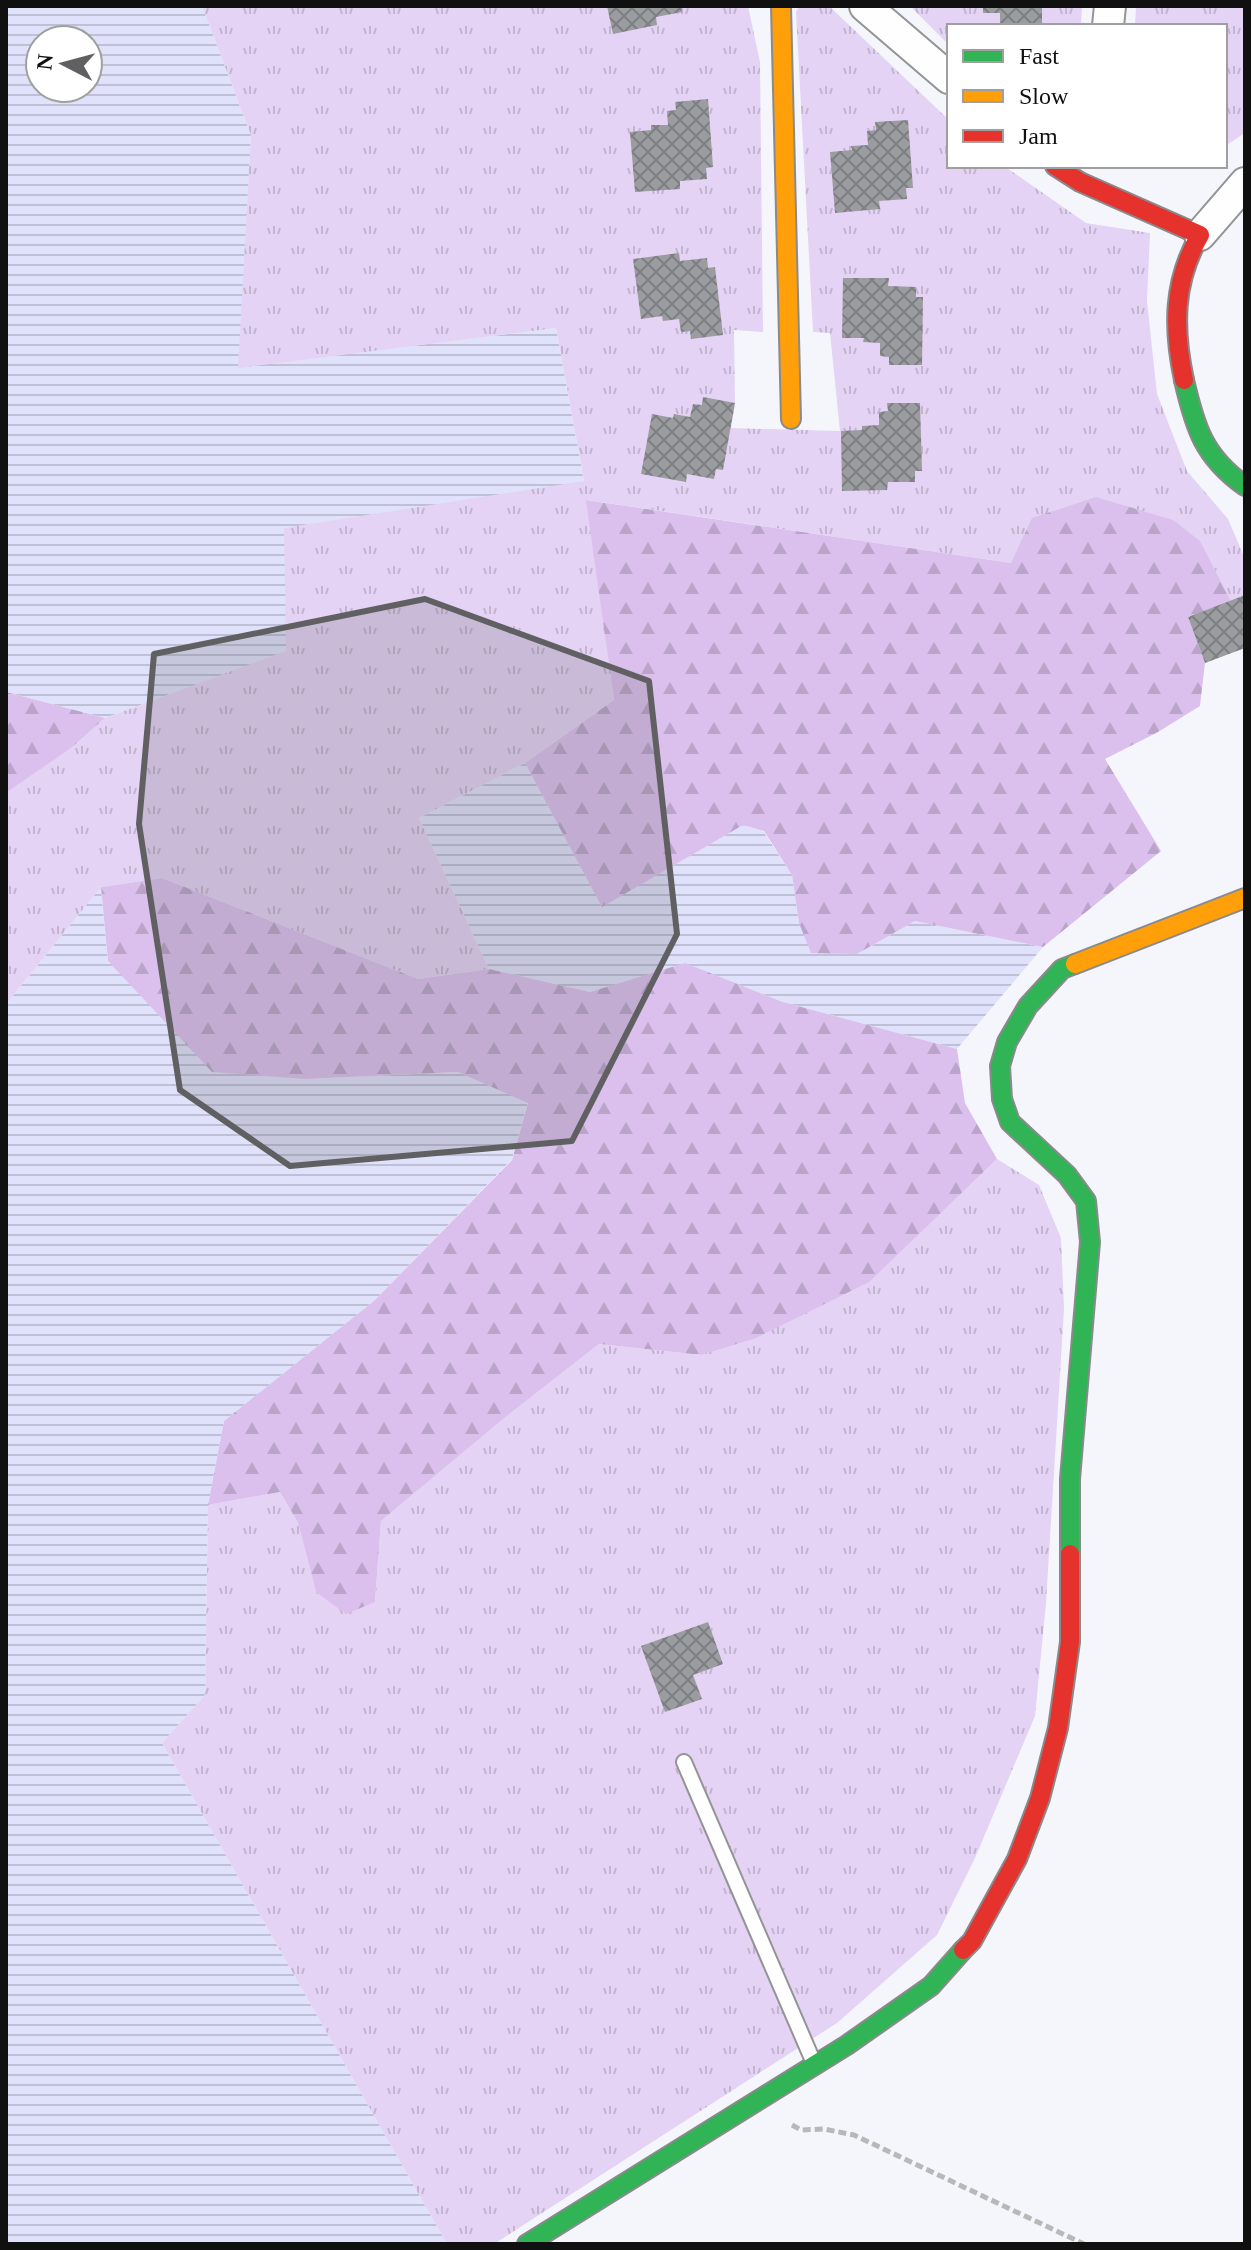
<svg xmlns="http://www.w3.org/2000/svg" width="1251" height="2250" font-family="'Times New Roman',serif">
  <defs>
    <pattern id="farmland-rules" width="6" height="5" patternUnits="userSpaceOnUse" patternTransform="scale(2)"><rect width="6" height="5" fill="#e0e1fa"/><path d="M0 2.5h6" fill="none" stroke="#bfc0d5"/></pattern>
    <pattern id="grass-tufts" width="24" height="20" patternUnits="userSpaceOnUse" patternTransform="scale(2)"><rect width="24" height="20" fill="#e4d3f4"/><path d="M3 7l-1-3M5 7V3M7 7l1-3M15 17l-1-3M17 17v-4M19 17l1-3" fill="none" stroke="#c3b4d0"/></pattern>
    <pattern id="forest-firs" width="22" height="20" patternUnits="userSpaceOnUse" patternTransform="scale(2)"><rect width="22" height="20" fill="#dbc0ed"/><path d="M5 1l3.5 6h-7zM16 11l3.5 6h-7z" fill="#bba4ca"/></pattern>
    <pattern id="building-cross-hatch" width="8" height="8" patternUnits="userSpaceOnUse" patternTransform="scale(2)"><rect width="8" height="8" fill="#9a9ca0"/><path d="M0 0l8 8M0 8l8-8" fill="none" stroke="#7c7e81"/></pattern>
  </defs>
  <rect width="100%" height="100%" fill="#f5f6fc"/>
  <g fill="url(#farmland-rules)" fill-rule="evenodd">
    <path d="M 6,6 L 202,6 L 251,135 L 239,367 L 556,328 L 584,482 L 285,528 L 287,651 L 105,718 L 6,692 ZM 40,40 L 88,40 L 88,88 L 40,88 Z"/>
    <path d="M 525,763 L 602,906 L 743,825 L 763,831 L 792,875 L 799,923 L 857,954 L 915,921 L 1043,947 L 957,1049 L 783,1002 L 686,964 L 590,992 L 489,969 L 419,818 Z"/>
    <path d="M 101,887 L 108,962 L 306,1079 L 458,1072 L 528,1102 L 512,1159 L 375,1300 L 224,1421 L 208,1505 L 205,1695 L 162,1743 L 447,2244 L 6,2244 L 6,1004 Z"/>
  </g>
  <g fill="url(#grass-tufts)">
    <path d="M 202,6 L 748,6 L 760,62 L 763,332 L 734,330 L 735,403 L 731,428 L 840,431 L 830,333 L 813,332 L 796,12 L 799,6 L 829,6 L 949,120 L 949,166 L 1004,166 L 1086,223 L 1150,233 L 1147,301 L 1157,394 L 1187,471 L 1228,519 L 1245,559 L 1245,595 L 1231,601 L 1200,542 L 1011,563 L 587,500 L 614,700 L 525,763 L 419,818 L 489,969 L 418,979 L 162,878 L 101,887 L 6,1004 L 6,793 L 70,749 L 105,718 L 286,651 L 284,528 L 584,481 L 556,328 L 238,368 L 251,135 Z"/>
    <path d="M 910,6 L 1082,6 L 1081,26 L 949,26 L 949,45 Z"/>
    <path d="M 1136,6 L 1245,6 L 1245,133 L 1225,146 L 1225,26 L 1135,26 Z"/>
    <path d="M 997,1159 L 1039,1185 L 1061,1238 L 1064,1309 L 1046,1603 L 1035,1716 L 975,1858 L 937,1935 L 837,2023 L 494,2244 L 447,2244 L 162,1743 L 205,1695 L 208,1505 L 280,1492 L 298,1523 L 316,1592 L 375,1602 L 381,1521 L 502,1420 L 599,1344 L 701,1355 L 869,1281 Z"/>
  </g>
  <g fill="url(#forest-firs)">
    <path d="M 1096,497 L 1173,520 L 1200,541 L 1231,601 L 1188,617 L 1205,663 L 1200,706 L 1158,732 L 1105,759 L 1161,851 L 1043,947 L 915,921 L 857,954 L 811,953 L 799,923 L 792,875 L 764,831 L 743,825 L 602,907 L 525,763 L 614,700 L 586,500 L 1011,563 L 1032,518 Z"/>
    <path d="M 6,692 L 105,718 L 70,749 L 6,793 Z"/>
    <path d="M 162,878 L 418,979 L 489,969 L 590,992 L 685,963 L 783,1002 L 957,1049 L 965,1103 L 997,1159 L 869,1282 L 756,1338 L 701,1355 L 599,1344 L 502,1420 L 381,1521 L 375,1602 L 346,1614 L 316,1592 L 298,1523 L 280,1492 L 208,1505 L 224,1421 L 375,1300 L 512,1160 L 528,1103 L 458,1072 L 306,1079 L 212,1072 L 108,961 L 101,887 Z"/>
  </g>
  <g fill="url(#building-cross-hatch)">
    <path d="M 607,6 L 681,6 L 682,12 L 656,17 L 657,25 L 613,34 Z"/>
    <path d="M 983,6 L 1042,6 L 1042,26 L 1000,26 L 1000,13 L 983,13 Z"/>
    <path d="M 708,99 L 713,167 L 706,168 L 707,179 L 680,181 L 680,189 L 635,192 L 630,132 L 651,130 L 651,125 L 668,125 L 667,111 L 676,110 L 675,102 Z"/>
    <path d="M 908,120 L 913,188 L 906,188 L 907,199 L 879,201 L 880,209 L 835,213 L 830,152 L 852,150 L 851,146 L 868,145 L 867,131 L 876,130 L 875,122 Z"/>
    <path d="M 679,253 L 680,261 L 707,258 L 708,268 L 715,267 L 723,335 L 691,339 L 690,331 L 681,332 L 679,319 L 663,321 L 662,316 L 641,319 L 633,259 Z"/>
    <path d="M 843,278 L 889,278 L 888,286 L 916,287 L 916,297 L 923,297 L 922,365 L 889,365 L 889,357 L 880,356 L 880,343 L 863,342 L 864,338 L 842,338 Z"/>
    <path d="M 703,397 L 735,403 L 723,470 L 716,469 L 714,479 L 687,474 L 686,482 L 641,474 L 652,414 L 673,418 L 674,414 L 690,417 L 693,404 L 702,405 Z"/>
    <path d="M 887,403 L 920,403 L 922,471 L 915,471 L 915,482 L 888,482 L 887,490 L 842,491 L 841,431 L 862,430 L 862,426 L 879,425 L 879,412 L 888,411 Z"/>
    <path d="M 1245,595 L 1245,648 L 1205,663 L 1188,617 Z"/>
    <path d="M 708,1622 L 723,1664 L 693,1675 L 702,1699 L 665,1712 L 641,1646 Z"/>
  </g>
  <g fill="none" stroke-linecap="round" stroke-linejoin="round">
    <defs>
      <path id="lane" d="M 684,1762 L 813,2061"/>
      <g id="street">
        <path d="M 865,6 L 949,78"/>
        <path d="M 1108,26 L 1110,6"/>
        <path d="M 1200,235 L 1245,183"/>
      </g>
      <g id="fast">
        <path d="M 1184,380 C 1195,428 1204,457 1245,486"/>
        <path d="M 1070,1554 L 1070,1479 L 1090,1242 L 1086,1201 L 1067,1175 L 1010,1122 L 1002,1099 L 1000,1066 L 1007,1042 L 1028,1006 L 1062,969 L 1075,964"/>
        <path d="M 527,2244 L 847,2045 L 931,1986 L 963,1950"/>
      </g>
      <g id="slow">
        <path d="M 781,6 L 791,419"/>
        <path d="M 1075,964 L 1245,898"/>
      </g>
      <g id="jam">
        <path d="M 1055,166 L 1080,182 L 1200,235 C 1173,281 1173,328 1184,380"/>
        <path d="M 963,1950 L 972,1941 L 1017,1859 L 1040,1798 L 1058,1728 L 1070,1642 L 1070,1554"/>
      </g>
    </defs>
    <use href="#lane" stroke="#939496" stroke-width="18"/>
    <use href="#street" stroke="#939496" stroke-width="34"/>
    <use href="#fast" stroke="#8a8a8d" stroke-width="22"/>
    <use href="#slow" stroke="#8a8a8d" stroke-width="22"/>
    <use href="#jam" stroke="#8a8a8d" stroke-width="22"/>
    <path stroke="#b8b8b9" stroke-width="5" stroke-dasharray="8 4" stroke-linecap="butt" d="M 792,2125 L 801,2130 L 824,2129 L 854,2135 L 1084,2244"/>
    <use href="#lane" stroke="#fefeff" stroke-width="14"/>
    <use href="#street" stroke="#fefeff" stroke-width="30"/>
    <use href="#fast" stroke="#30b455" stroke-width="18"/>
    <use href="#slow" stroke="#ff9f0a" stroke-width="18"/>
    <use href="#jam" stroke="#e5322d" stroke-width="18"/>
  </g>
  <path fill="#606063" fill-opacity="0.2" stroke="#606063" stroke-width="6" stroke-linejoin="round" d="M 425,599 L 649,681 L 677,934 L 572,1141 L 290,1166 L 180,1090 L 139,824 L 154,654 Z"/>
  <rect width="1251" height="2250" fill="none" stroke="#101010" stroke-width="16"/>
  <rect x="947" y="24" width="280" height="144" fill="#ffffff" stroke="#9f9f9f" stroke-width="2"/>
  <rect x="963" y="50" width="40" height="12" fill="#30b455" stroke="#9f9f9f" stroke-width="2"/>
  <text x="1019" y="64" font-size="24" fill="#101010">Fast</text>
  <rect x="963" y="90" width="40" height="12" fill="#ff9f0a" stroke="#9f9f9f" stroke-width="2"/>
  <text x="1019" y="104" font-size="24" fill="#101010">Slow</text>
  <rect x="963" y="130" width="40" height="12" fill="#e5322d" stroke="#9f9f9f" stroke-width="2"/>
  <text x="1019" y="144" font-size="24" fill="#101010">Jam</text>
  <g transform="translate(64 64) rotate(276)"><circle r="38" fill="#ffffff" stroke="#9f9f9f" stroke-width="2"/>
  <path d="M0-6L14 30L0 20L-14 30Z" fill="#606063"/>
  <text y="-12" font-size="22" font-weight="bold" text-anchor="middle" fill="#101010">N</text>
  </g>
</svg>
